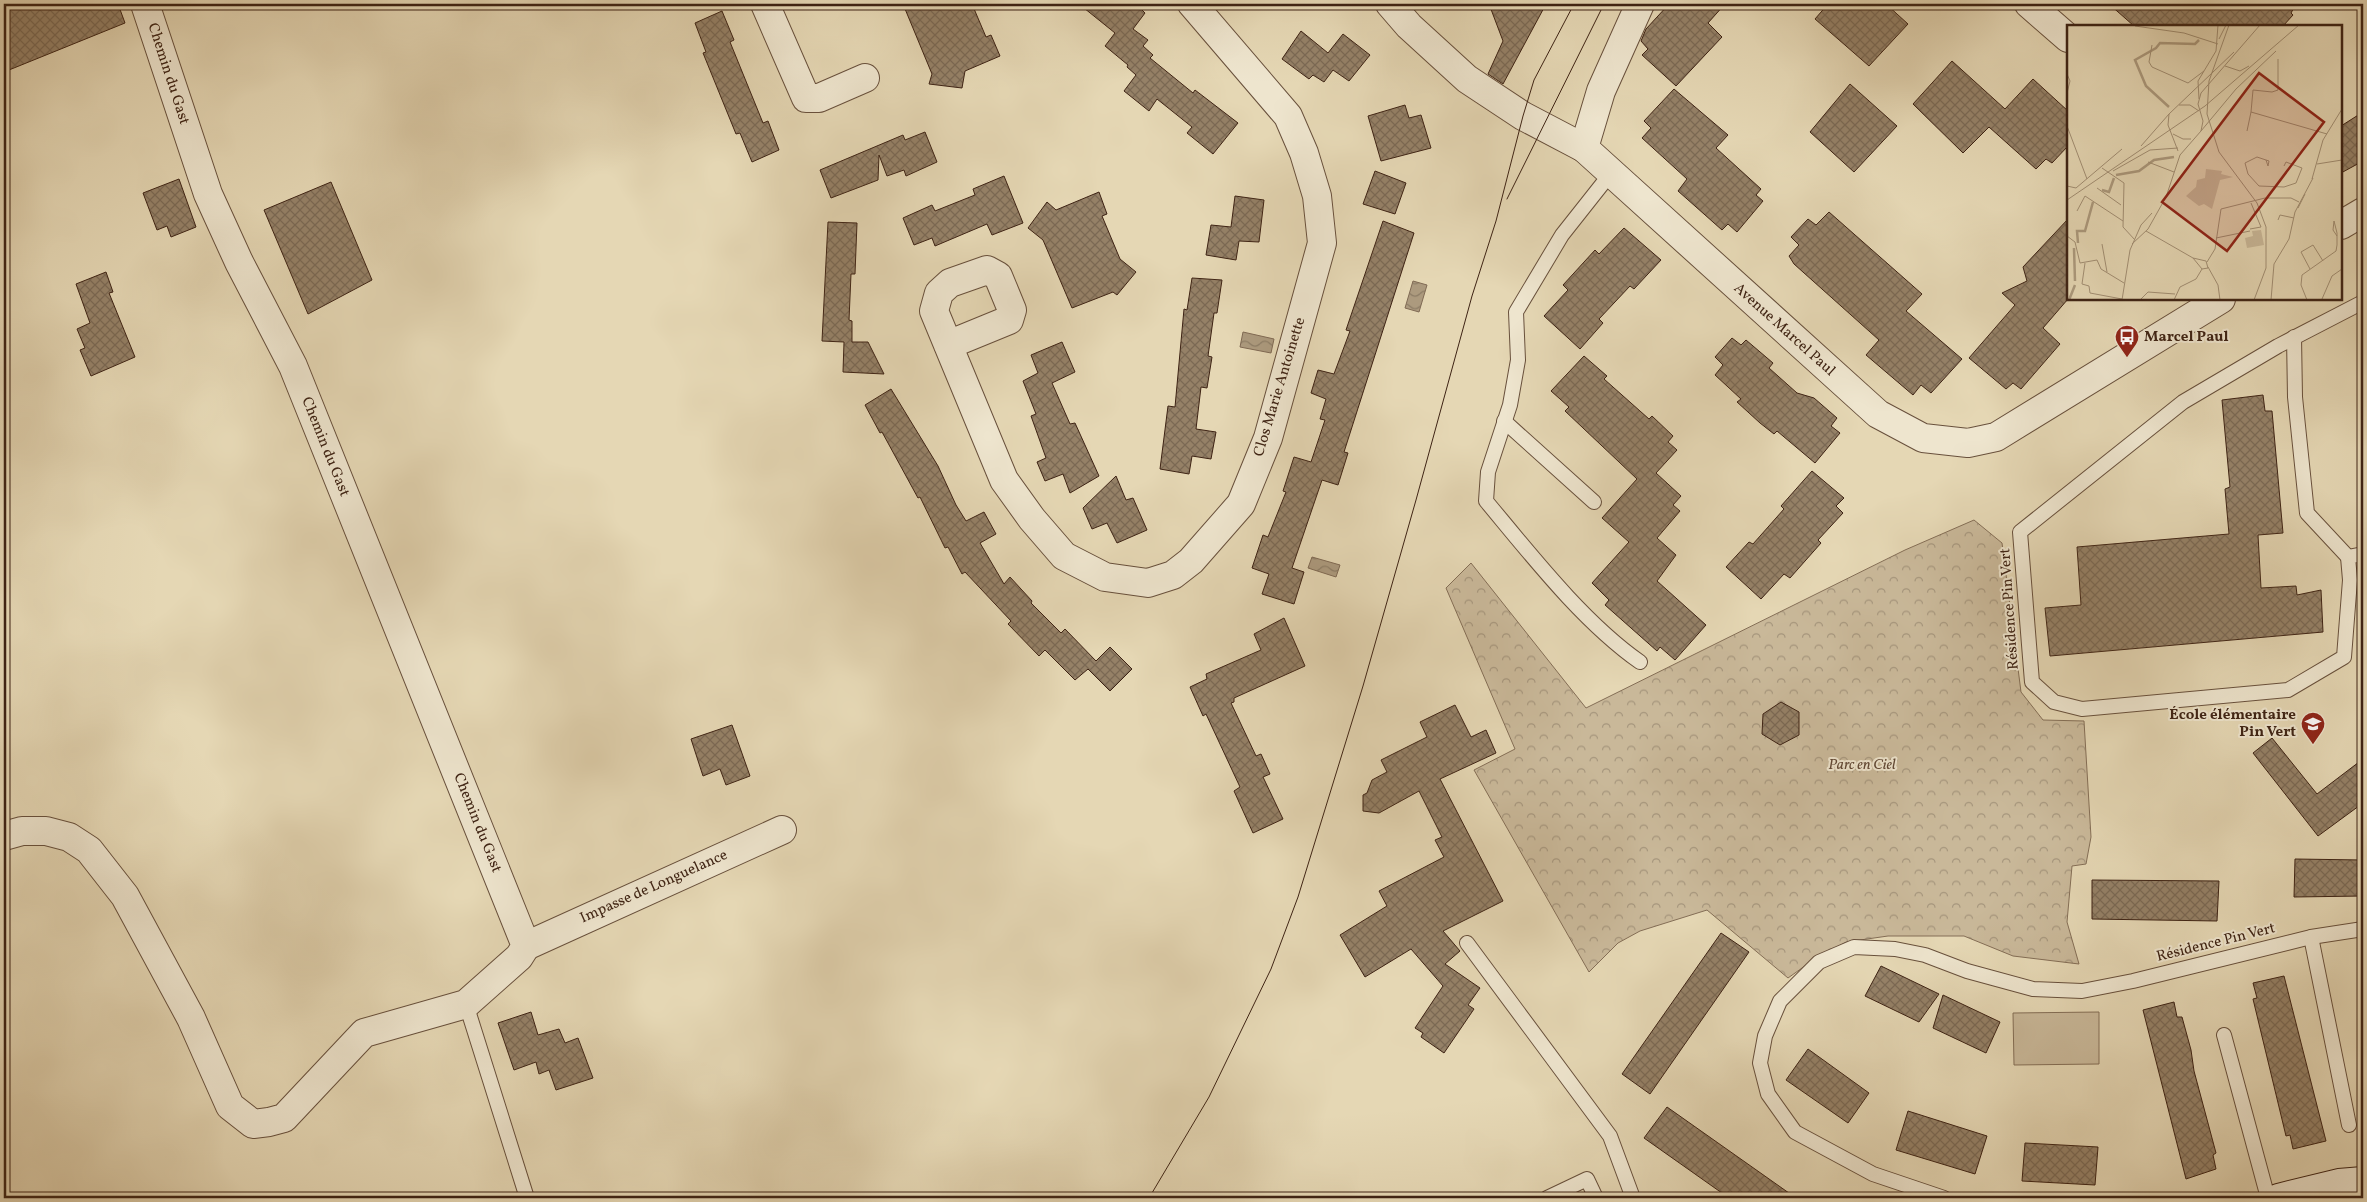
<svg xmlns="http://www.w3.org/2000/svg" width="2367" height="1202" font-family="Vollkorn,serif">
  <defs>
    <pattern id="forest-crowns" width="20" height="18" patternUnits="userSpaceOnUse" patternTransform="scale(1.25)"><rect width="20" height="18" fill="#c9b899"/><path d="M2 6a3 3 0 1 1 6 0M12 15a3 3 0 1 1 6 0" fill="none" stroke="#a5957c"/></pattern>
    <pattern id="water-waves" width="16" height="10" patternUnits="userSpaceOnUse" patternTransform="scale(1.25)"><rect width="16" height="10" fill="#ac9a7e"/><path d="M0 5q4-4 8 0t8 0" fill="none" stroke="#8d7d66"/></pattern>
    <pattern id="building-cross-hatch" width="8" height="8" patternUnits="userSpaceOnUse" patternTransform="scale(1.25)"><rect width="8" height="8" fill="#958167"/><path d="M0 0l8 8M0 8l8-8" fill="none" stroke="#7b6954"/></pattern>
  </defs>
  <rect width="100%" height="100%" fill="#e5d7b4"/>
  <filter id="stains"><feTurbulence type="fractalNoise" baseFrequency=".004" numOctaves="4"/><feColorMatrix values="0 0 0 0 .2 0 0 0 0 .09 0 0 0 0 .02 0 0 0 .5 -.17"/></filter>
  <radialGradient id="worn" r=".72"><stop offset=".6" stop-color="#630" stop-opacity="0"/><stop offset="1" stop-color="#630" stop-opacity=".3"/></radialGradient>
  <path fill="#c9b899" stroke="#846e56" d="M 2099,1012 L 2099,1064 L 2014,1065 L 2013,1013 Z"/>
  <path fill="url(#forest-crowns)" stroke="#846e56" d="M 1974,520 L 2002,543 L 2021,692 L 2043,720 L 2084,721 L 2091,837 L 2086,864 L 2072,866 L 2067,922 L 2079,964 L 2013,956 L 1964,936 L 1888,936 L 1846,942 L 1816,958 L 1788,978 L 1707,910 L 1640,931 L 1618,943 L 1589,972 L 1474,770 L 1515,749 L 1446,588 L 1471,563 L 1586,708 L 1905,550 Z"/>
  <g fill="url(#water-waves)" stroke="#806a54">
    <path d="M 1413,281 L 1427,285 L 1419,312 L 1405,308 Z"/>
    <path d="M 1243,332 L 1274,339 L 1271,353 L 1240,347 Z"/>
    <path d="M 1312,557 L 1340,565 L 1336,577 L 1308,568 Z"/>
  </g>
  <g fill="url(#building-cross-hatch)" stroke="#3e2314">
    <path d="M 4,4 L 118,4 L 125,23 L 4,72 Z"/>
    <path d="M 903,4 L 972,4 L 986,37 L 991,35 L 1000,56 L 965,71 L 962,88 L 929,84 L 932,74 Z"/>
    <path d="M 1079,4 L 1136,4 L 1145,13 L 1133,29 L 1148,40 L 1143,46 L 1153,55 L 1150,58 L 1193,93 L 1195,90 L 1238,123 L 1213,154 L 1187,133 L 1192,127 L 1157,99 L 1149,111 L 1124,91 L 1136,75 L 1127,67 L 1128,65 L 1105,46 L 1115,33 Z"/>
    <path d="M 1489,4 L 1546,4 L 1503,84 L 1488,74 L 1503,41 Z"/>
    <path d="M 1669,4 L 1725,4 L 1708,23 L 1722,37 L 1676,86 L 1642,55 L 1648,49 L 1641,41 L 1646,29 Z"/>
    <path d="M 1828,4 L 1886,4 L 1908,24 L 1869,66 L 1815,19 Z"/>
    <path d="M 2109,4 L 2296,4 L 2291,13 L 2293,15 L 2283,26 L 2134,26 Z"/>
    <path d="M 722,11 L 734,40 L 730,42 L 763,123 L 768,121 L 779,150 L 752,162 L 740,133 L 736,134 L 703,53 L 706,52 L 695,23 Z"/>
    <path d="M 1301,31 L 1328,53 L 1343,34 L 1370,55 L 1349,81 L 1333,70 L 1324,82 L 1313,75 L 1309,79 L 1282,59 Z"/>
    <path d="M 1952,61 L 2005,109 L 2033,79 L 2068,111 L 2068,146 L 2052,163 L 2046,159 L 2036,169 L 1989,127 L 1963,153 L 1913,104 Z"/>
    <path d="M 1850,84 L 1897,126 L 1854,172 L 1810,132 Z"/>
    <path d="M 1674,89 L 1728,135 L 1716,148 L 1761,189 L 1756,195 L 1763,201 L 1737,232 L 1728,224 L 1722,230 L 1678,191 L 1687,179 L 1642,138 L 1651,128 L 1644,121 Z"/>
    <path d="M 1405,105 L 1409,118 L 1421,115 L 1431,148 L 1381,161 L 1368,116 Z"/>
    <path d="M 2363,112 L 2363,161 L 2341,173 L 2341,126 Z"/>
    <path d="M 925,132 L 937,162 L 906,176 L 904,170 L 887,176 L 879,155 L 878,180 L 831,198 L 820,170 L 903,135 L 905,140 Z"/>
    <path d="M 1375,171 L 1406,183 L 1395,214 L 1363,204 Z"/>
    <path d="M 1004,176 L 1023,223 L 992,235 L 987,224 L 935,246 L 932,238 L 914,245 L 903,218 L 932,205 L 935,211 L 975,195 L 973,189 Z"/>
    <path d="M 179,179 L 196,227 L 171,237 L 167,226 L 157,230 L 143,193 Z"/>
    <path d="M 331,182 L 372,280 L 308,314 L 264,210 Z"/>
    <path d="M 1099,192 L 1107,214 L 1102,216 L 1120,259 L 1136,272 L 1117,295 L 1113,292 L 1072,308 L 1043,240 L 1028,228 L 1047,202 L 1056,210 Z"/>
    <path d="M 1235,196 L 1264,200 L 1259,242 L 1239,241 L 1236,260 L 1206,255 L 1211,225 L 1231,227 Z"/>
    <path d="M 1829,212 L 1922,294 L 1906,311 L 1962,359 L 1931,393 L 1921,385 L 1913,395 L 1866,355 L 1879,340 L 1794,264 L 1789,256 L 1799,245 L 1791,237 L 1808,219 L 1816,225 Z"/>
    <path d="M 2068,219 L 2068,299 L 2043,328 L 2060,344 L 2021,389 L 2013,383 L 2006,389 L 1969,358 L 2015,305 L 2002,293 L 2027,281 L 2023,267 Z"/>
    <path d="M 1383,221 L 1414,233 L 1344,452 L 1348,453 L 1338,485 L 1322,480 L 1292,568 L 1304,572 L 1294,604 L 1262,594 L 1269,574 L 1252,568 L 1263,535 L 1268,537 L 1286,492 L 1283,491 L 1294,457 L 1311,462 L 1325,420 L 1320,419 L 1326,399 L 1311,393 L 1318,370 L 1334,374 L 1350,331 L 1346,330 Z"/>
    <path d="M 828,222 L 857,223 L 855,274 L 851,274 L 849,320 L 852,321 L 852,342 L 868,342 L 884,374 L 843,372 L 844,342 L 822,341 Z"/>
    <path d="M 1624,228 L 1661,260 L 1634,289 L 1630,286 L 1599,319 L 1603,323 L 1580,349 L 1544,316 L 1568,290 L 1563,285 L 1595,250 L 1599,254 Z"/>
    <path d="M 106,272 L 113,292 L 109,293 L 135,357 L 91,376 L 80,350 L 85,348 L 77,329 L 90,323 L 76,284 Z"/>
    <path d="M 1192,278 L 1222,280 L 1217,313 L 1214,313 L 1208,356 L 1212,357 L 1207,388 L 1201,387 L 1196,429 L 1216,432 L 1211,459 L 1192,456 L 1189,474 L 1160,469 L 1168,406 L 1175,407 L 1184,309 L 1187,310 Z"/>
    <path d="M 1732,338 L 1741,345 L 1746,340 L 1773,363 L 1769,368 L 1797,393 L 1814,398 L 1837,418 L 1831,426 L 1840,433 L 1815,463 L 1777,431 L 1774,434 L 1760,423 L 1737,402 L 1741,399 L 1715,375 L 1723,365 L 1715,357 Z"/>
    <path d="M 1062,342 L 1075,372 L 1052,383 L 1070,424 L 1075,423 L 1099,476 L 1070,493 L 1063,474 L 1045,481 L 1037,462 L 1046,458 L 1031,416 L 1036,414 L 1023,381 L 1038,373 L 1031,355 Z"/>
    <path d="M 1584,356 L 1607,376 L 1604,379 L 1649,419 L 1652,416 L 1673,436 L 1668,442 L 1677,450 L 1656,473 L 1681,496 L 1673,505 L 1680,511 L 1657,538 L 1676,555 L 1657,581 L 1706,625 L 1675,660 L 1660,647 L 1657,651 L 1605,605 L 1609,600 L 1592,583 L 1629,542 L 1602,518 L 1637,479 L 1565,411 L 1569,407 L 1551,391 Z"/>
    <path d="M 891,389 L 938,466 L 956,505 L 966,521 L 984,512 L 996,534 L 980,543 L 1004,584 L 1010,577 L 1032,601 L 1031,603 L 1061,633 L 1065,629 L 1096,661 L 1110,647 L 1132,669 L 1110,691 L 1088,669 L 1075,680 L 1045,650 L 1039,656 L 1008,624 L 1011,621 L 965,572 L 962,574 L 948,547 L 945,548 L 920,497 L 918,498 L 882,432 L 880,433 L 865,405 Z"/>
    <path d="M 2263,395 L 2265,411 L 2272,411 L 2283,533 L 2258,535 L 2261,588 L 2296,586 L 2297,595 L 2321,590 L 2323,632 L 2050,656 L 2045,608 L 2081,605 L 2077,547 L 2229,534 L 2225,489 L 2230,487 L 2222,400 Z"/>
    <path d="M 1812,471 L 1844,498 L 1836,506 L 1843,513 L 1818,540 L 1821,543 L 1790,578 L 1784,574 L 1761,599 L 1726,567 L 1749,542 L 1753,544 L 1784,509 L 1781,506 Z"/>
    <path d="M 1116,476 L 1126,500 L 1133,498 L 1147,530 L 1117,543 L 1107,523 L 1092,529 L 1083,508 Z"/>
    <path d="M 1284,618 L 1305,666 L 1234,698 L 1234,702 L 1231,703 L 1256,756 L 1261,754 L 1270,774 L 1263,777 L 1283,819 L 1253,833 L 1234,791 L 1240,787 L 1206,714 L 1203,716 L 1190,687 L 1207,679 L 1206,674 L 1261,650 L 1254,634 Z"/>
    <path d="M 1781,702 L 1799,712 L 1799,735 L 1780,745 L 1762,734 L 1763,714 Z"/>
    <path d="M 1455,705 L 1471,737 L 1486,730 L 1496,753 L 1440,779 L 1503,901 L 1443,931 L 1460,951 L 1445,964 L 1480,988 L 1468,1005 L 1474,1009 L 1444,1053 L 1421,1037 L 1423,1033 L 1415,1028 L 1443,986 L 1411,949 L 1365,977 L 1340,935 L 1387,906 L 1379,891 L 1444,857 L 1435,840 L 1442,837 L 1419,791 L 1379,813 L 1363,811 L 1363,795 L 1367,793 L 1372,780 L 1387,772 L 1381,760 L 1427,737 L 1420,722 Z"/>
    <path d="M 732,725 L 750,776 L 726,785 L 720,769 L 703,776 L 691,739 Z"/>
    <path d="M 2272,738 L 2317,794 L 2363,759 L 2363,803 L 2318,836 L 2253,753 Z"/>
    <path d="M 2295,859 L 2363,860 L 2363,896 L 2294,897 Z"/>
    <path d="M 2092,880 L 2219,881 L 2217,921 L 2092,919 Z"/>
    <path d="M 1721,933 L 1749,952 L 1650,1094 L 1622,1074 Z"/>
    <path d="M 1881,966 L 1939,994 L 1919,1022 L 1865,996 Z"/>
    <path d="M 2284,976 L 2326,1141 L 2293,1149 L 2290,1135 L 2286,1136 L 2253,999 L 2257,998 L 2253,983 Z"/>
    <path d="M 1943,995 L 2000,1022 L 1986,1053 L 1933,1028 Z"/>
    <path d="M 2174,1002 L 2177,1017 L 2182,1017 L 2191,1050 L 2194,1071 L 2216,1153 L 2213,1155 L 2216,1169 L 2186,1179 L 2143,1010 Z"/>
    <path d="M 531,1012 L 538,1035 L 559,1029 L 565,1043 L 578,1038 L 593,1078 L 556,1090 L 549,1070 L 539,1074 L 536,1062 L 514,1070 L 498,1023 Z"/>
    <path d="M 1808,1049 L 1869,1093 L 1848,1123 L 1786,1080 Z"/>
    <path d="M 1667,1107 L 1796,1198 L 1729,1198 L 1644,1138 Z"/>
    <path d="M 1908,1111 L 1987,1136 L 1975,1174 L 1896,1150 Z"/>
    <path d="M 2025,1143 L 2098,1147 L 2095,1185 L 2022,1181 Z"/>
  </g>
  <g fill="none" stroke-linecap="round" stroke-linejoin="round">
    <defs>
      <g id="lane">
        <path d="M 1611,173 L 1562,235 L 1516,312 L 1518,360 L 1510,405 L 1488,472 L 1486,501 C 1531,555 1583,622 1640,662"/>
        <path d="M 2363,302 L 2278,346 L 2183,402 L 2020,532 L 2032,682 L 2054,702 L 2082,709 L 2288,690 L 2344,657 L 2350,580 L 2348,557 L 2363,554"/>
        <path d="M 2294,337 L 2295,397 L 2307,513 L 2348,557"/>
        <path d="M 1504,421 L 1594,502"/>
        <path d="M 2311,937 L 2349,1125"/>
        <path d="M 1467,943 L 1610,1136 L 1633,1198"/>
        <path d="M 466,1004 L 527,1198"/>
        <path d="M 2224,1035 L 2268,1198"/>
        <path d="M 1547,1198 L 1587,1179 L 1596,1198"/>
        <path d="M 1944,1198 L 1873,1174 L 1795,1132 L 1768,1094 L 1760,1063 L 1765,1036 L 1780,1001 L 1819,962 L 1854,947 L 1895,949 L 1925,955 L 1967,971 L 2033,989 L 2082,991 L 2133,981 L 2311,937 L 2363,929"/>
      </g>
      <g id="street">
        <path d="M 765,4 L 806,98 L 819,98 L 865,78"/>
        <path d="M 1390,4 L 1409,26 L 1467,79 L 1523,116 L 1584,148 L 1878,414 L 1923,438 L 1968,443 L 1996,437 L 2221,299"/>
        <path d="M 2029,4 L 2068,38"/>
        <path d="M 1584,148 L 1601,91 L 1640,4"/>
        <path d="M 2341,225 L 2363,212"/>
        <path d="M 948,345 L 1009,320 L 1012,310 L 998,276 L 987,270 L 950,283 L 939,293 L 934,311 L 1004,480 L 1032,519 L 1064,556 L 1105,577 L 1148,583 L 1173,575 L 1191,561 L 1241,504 L 1268,438 L 1322,243 L 1317,196 L 1304,153 L 1288,116 L 1192,4"/>
        <path d="M 4,836 L 22,831 L 46,831 L 69,837 L 89,850 L 125,896 L 191,1018 L 230,1106 L 253,1124 L 269,1122 L 284,1118 L 364,1033 L 466,1004 L 519,957 L 526,946 L 293,366 L 239,262 L 208,194 L 145,4"/>
        <path d="M 526,946 L 782,830"/>
      </g>
      <path id="secondary" d="M 2278,1198 L 2339,1183 L 2363,1181"/>
    </defs>
    <use href="#lane" stroke="#68503c" stroke-width="16"/>
    <use href="#street" stroke="#68503c" stroke-width="30"/>
    <use href="#secondary" stroke="#3e2314" stroke-width="30"/>
    <use href="#lane" stroke="#eee5ce" stroke-width="14"/>
    <use href="#street" stroke="#eee5ce" stroke-width="28"/>
    <use href="#secondary" stroke="#eee5ce" stroke-width="28"/>
    <g stroke="#3e2314" stroke-width="1">
      <path d="M 1507,199 L 1604,4"/>
      <path d="M 1149,1198 L 1209,1097 L 1271,969 L 1298,897 L 1363,686 L 1416,500 L 1472,296 L 1496,221 L 1523,116 L 1534,80 L 1574,4"/>
    </g>
  </g>
  <defs>
    <symbol id="bus-pin" viewBox="-11 -11 22 30"><path d="M0 17L-7.5 6A9.5 9.5 0 1 1 7.5 6Z" fill="#8f2418" stroke="#eee5ce"/><path d="M-5-6H5V4H4V6H2V4H-2V6H-4V4H-5ZM-3.5-4V0h7V-4ZM-3.5 1.2v1.5H-2V1.2ZM2 1.2v1.5H3.5V1.2Z" fill="#fff"/></symbol>
    <symbol id="school-pin" viewBox="-11 -11 22 30"><path d="M0 17L-7.5 6A9.5 9.5 0 1 1 7.5 6Z" fill="#8f2418" stroke="#eee5ce"/><path d="M0-5L7-2L0 1L-7-2ZM-4 1L0 2.5L4 1V4Q0 6-4 4Z" fill="#fff"/></symbol>
  </defs>
  <g fill-rule="evenodd">
    <use href="#bus-pin" x="2113" y="323" width="28" height="38"/>
    <use href="#school-pin" x="2299" y="710" width="28" height="38"/>
  </g>
  <g text-anchor="middle" dominant-baseline="central" stroke-width="4" stroke-linejoin="round" paint-order="stroke">
    <g font-size="15" fill="#3e2314" stroke="#eee5ce">
      <text transform="translate(168 74) rotate(72)">Chemin du Gast</text>
      <text transform="translate(1784 330) rotate(42)">Avenue Marcel Paul</text>
      <text transform="translate(1280 387) rotate(-73)">Clos Marie Antoinette</text>
      <text transform="translate(325 447) rotate(68)">Chemin du Gast</text>
      <text transform="translate(2010 609) rotate(-94)">Résidence Pin Vert</text>
      <text transform="translate(477 823) rotate(68)">Chemin du Gast</text>
      <text transform="translate(654 887) rotate(-24)">Impasse de Longuelance</text>
      <text transform="translate(2216 943) rotate(-14)">Résidence Pin Vert</text>
    </g>
    <g font-size="15" font-weight="bold" fill="#3e2314" stroke="#eee5ce" text-anchor="start">
      <text x="2144" y="337">Marcel Paul</text>
      <text x="2296" y="715" text-anchor="end">École élémentaire<tspan x="2296" dy="17">Pin Vert</tspan></text>
    </g>
    <g font-size="15" font-style="italic" fill="#614835" stroke="#eee5ce">
      <text x="1862" y="765">Parc en Ciel</text>
    </g>
  </g>
  <g transform="translate(2067 25)">
    <rect width="275" height="275" fill="#e5d7b4"/>
    <path d="M 194,205 L 197,220 L 180,223 L 178,213 L 186,211 L 185,206 Z" fill="#c9b899"/>
    <path d="M 139,144 L 155,146 L 154,149 L 166,152 L 153,155 L 145,184 L 137,179 L 132,181 L 119,171 L 129,162 L 130,155 L 138,153 Z" fill="#c9b899"/>
    <path fill="none" stroke="#ac9a7e" stroke-width="2.5" d="M 102,82 L 79,61 L 68,35 L 89,23 L 93,18 L 128,19 L 132,15M 49,150 L 72,146 L 87,135 L 107,132M 35,165 L 42,167 L 47,153M 11,218 L 10,206 L 18,206 L 26,177M 7,223 L 8,256M 2,275 L 8,260"/>
    <path fill="none" stroke="#a28f74" stroke-width="1" d="M 162,0 L 142,56 L 140,89 L 152,127 L 190,178 L 199,202 L 199,243 L 187,275M 68,1 L 117,8 L 151,19M 152,14 L 159,0M 85,20 L 82,37 L 85,42 L 121,58 L 137,46M 211,34 L 211,65 L 205,67 L 186,65 L 184,87 L 260,109M 158,41 L 173,46 L 182,41M 0,49 L 3,56 L 0,68M 132,74 L 131,56 L 149,26 L 151,0M 112,80 L 123,80 L 132,86M 0,101 L 20,154M 134,106 L 169,64 L 209,26M 180,106 L 184,87M 106,109 L 116,114 L 124,114M 74,121 L 102,89M 111,126 L 101,100 L 102,89 L 167,27M 199,135 L 201,141 L 202,136 L 190,132 L 178,138 L 181,149 L 192,161 L 217,162 L 229,158 L 235,143 L 219,137 L 217,141M 81,137 L 107,147M 250,139 L 275,135M 35,143 L 57,158 L 56,202 L 68,215M 46,146 L 83,125 L 111,123M 245,154 L 256,115 L 275,84M 0,161 L 9,163 L 55,124M 30,163 L 54,180M 0,175 L 138,81 L 232,0M 231,183 L 238,169M 10,186 L 18,171 L 56,196M 211,195 L 213,190 L 227,193M 183,204 L 194,202 L 184,178M 79,206 L 126,233 L 139,236 L 141,243 L 135,244 L 126,233M 0,211 L 8,217 L 13,238 L 30,235 L 34,244 L 57,258M 149,213 L 183,206M 35,219 L 40,247M 65,219 L 81,204 L 99,172 L 113,130 L 134,106 L 136,96 L 131,79 L 134,68 L 193,0M 140,237 L 148,224 L 154,184 L 198,173 L 224,173 L 232,177M 18,238 L 15,259 L 22,261 L 23,268 L 55,274M 141,242 L 151,260 L 153,275M 243,244 L 234,227 L 246,220 L 256,236M 255,274 L 265,251 L 275,244M 55,275 L 63,225 L 74,200 L 85,188M 73,275 L 81,267 L 108,269M 107,275 L 113,262 L 129,254 L 135,244M 204,275 L 207,239 L 222,214 L 228,187 L 246,153M 240,275 L 234,260 L 235,250 L 269,226 L 270,220 L 270,208 L 267,196 L 266,205 L 270,211"/>
    <path fill="#8f2418" fill-opacity="0.15" stroke="#8f2418" stroke-width="2.5" d="M 192,48 L 257,97 L 160,226 L 95,177 Z"/>
    <rect width="275" height="275" fill="none" stroke="#3e2314" stroke-width="2.5"/>
  </g>
  <rect width="2367" height="1202" fill="none" stroke="#e5d7b4" stroke-width="20"/>
  <rect x="5" y="5" width="2357" height="1192" fill="none" stroke="#3e2314" stroke-width="2.5"/>
  <rect x="10" y="10" width="2347" height="1182" fill="none" stroke="#3e2314"/>
  <rect width="100%" height="100%" filter="url(#stains)"/>
  <rect width="100%" height="100%" fill="url(#worn)"/>
</svg>
